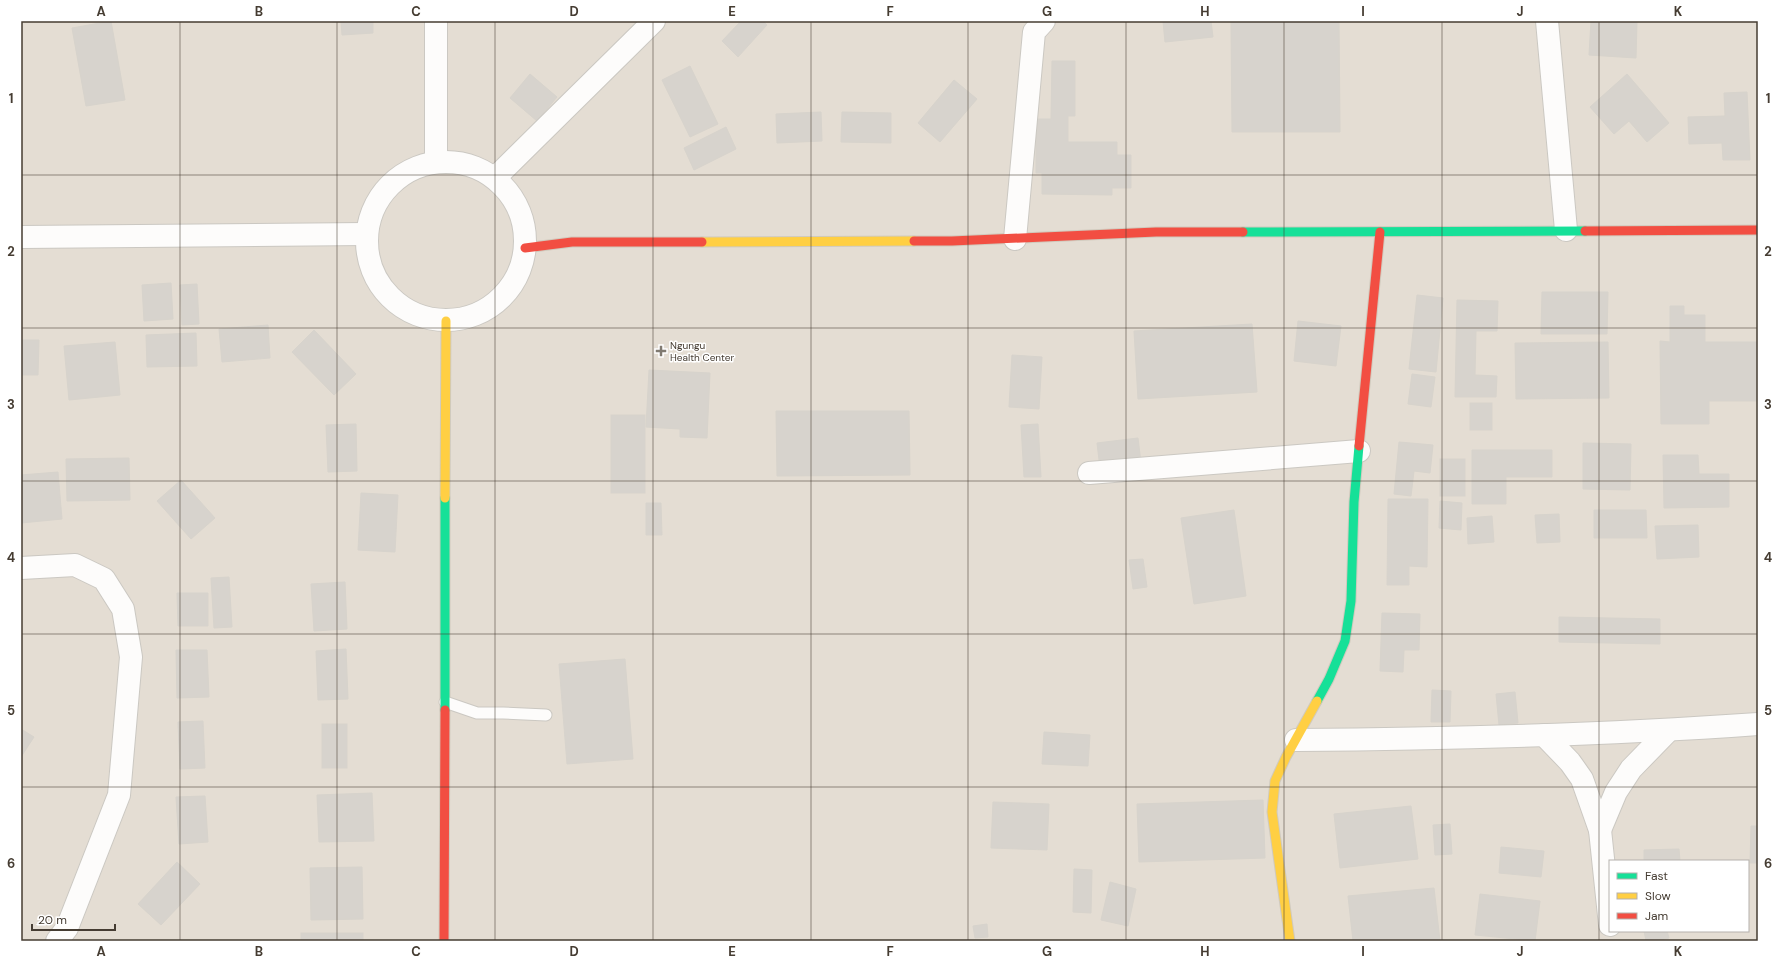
<svg xmlns="http://www.w3.org/2000/svg" width="1779" height="962" font-family="'DM Sans',sans-serif">
  <rect width="100%" height="100%" fill="#efece6"/>
  <path fill="#e4ddd3" fill-rule="evenodd" d="M 21,21 L 1758,21 L 1758,941 L 21,941 ZM 1610,861 L 1748,861 L 1748,931 L 1610,931 Z"/>
  <g fill="#d7d3cd" stroke="#d7d3cc">
    <path d="M 111,21 L 125,100 L 86,106 L 72,28 Z"/>
    <path d="M 332,21 L 373,21 L 373,33 L 342,35 L 341,22 L 332,22 Z"/>
    <path d="M 741,21 L 763,21 L 767,25 L 738,57 L 722,41 Z"/>
    <path d="M 1163,21 L 1211,21 L 1213,37 L 1165,42 Z"/>
    <path d="M 1231,21 L 1339,21 L 1340,132 L 1232,132 Z"/>
    <path d="M 1591,21 L 1637,21 L 1636,58 L 1589,55 Z"/>
    <path d="M 1052,61 L 1075,61 L 1075,116 L 1068,116 L 1068,142 L 1117,142 L 1117,155 L 1131,155 L 1131,188 L 1112,188 L 1112,195 L 1042,194 L 1042,173 L 1036,173 L 1036,119 L 1051,119 Z"/>
    <path d="M 690,66 L 718,124 L 690,137 L 662,80 Z"/>
    <path d="M 530,74 L 557,97 L 537,121 L 510,98 Z"/>
    <path d="M 1627,74 L 1669,123 L 1647,142 L 1629,121 L 1614,134 L 1590,107 Z"/>
    <path d="M 954,80 L 977,99 L 940,142 L 918,123 Z"/>
    <path d="M 1747,92 L 1750,160 L 1723,160 L 1722,143 L 1689,144 L 1688,117 L 1725,116 L 1724,93 Z"/>
    <path d="M 821,112 L 822,141 L 777,143 L 776,114 Z"/>
    <path d="M 842,112 L 891,113 L 891,143 L 841,142 Z"/>
    <path d="M 726,127 L 736,149 L 694,170 L 684,148 Z"/>
    <path d="M 171,283 L 173,319 L 144,321 L 142,285 Z"/>
    <path d="M 197,284 L 199,324 L 182,325 L 180,285 Z"/>
    <path d="M 1542,292 L 1608,292 L 1607,334 L 1541,334 Z"/>
    <path d="M 1417,295 L 1443,298 L 1436,372 L 1409,369 Z"/>
    <path d="M 1457,300 L 1498,301 L 1497,331 L 1476,331 L 1475,375 L 1497,376 L 1496,397 L 1455,397 Z"/>
    <path d="M 1670,306 L 1684,306 L 1684,315 L 1705,315 L 1705,342 L 1758,342 L 1758,401 L 1709,401 L 1709,424 L 1661,424 L 1660,341 L 1670,342 Z"/>
    <path d="M 1298,321 L 1341,326 L 1336,366 L 1294,361 Z"/>
    <path d="M 1252,324 L 1257,392 L 1138,399 L 1134,331 Z"/>
    <path d="M 268,325 L 270,358 L 222,362 L 219,329 Z"/>
    <path d="M 314,330 L 356,374 L 334,395 L 292,352 Z"/>
    <path d="M 196,333 L 197,366 L 147,367 L 146,335 Z"/>
    <path d="M 21,340 L 39,340 L 38,375 L 21,375 Z"/>
    <path d="M 115,342 L 120,395 L 69,400 L 64,346 Z"/>
    <path d="M 1608,342 L 1609,398 L 1516,399 L 1515,343 Z"/>
    <path d="M 1012,355 L 1042,357 L 1039,409 L 1009,407 Z"/>
    <path d="M 649,370 L 710,373 L 707,438 L 680,437 L 680,429 L 646,427 Z"/>
    <path d="M 1412,374 L 1435,377 L 1431,407 L 1408,404 Z"/>
    <rect x="1470" y="403" width="22" height="27"/>
    <path d="M 776,411 L 909,411 L 910,475 L 777,476 Z"/>
    <rect x="611" y="415" width="34" height="78"/>
    <path d="M 356,424 L 357,471 L 328,472 L 326,425 Z"/>
    <path d="M 1038,424 L 1041,477 L 1024,477 L 1021,425 Z"/>
    <path d="M 1138,438 L 1141,463 L 1100,468 L 1097,443 Z"/>
    <path d="M 1399,442 L 1433,445 L 1430,473 L 1414,471 L 1411,496 L 1394,494 Z"/>
    <path d="M 1583,443 L 1631,444 L 1630,490 L 1583,489 Z"/>
    <path d="M 1472,450 L 1552,450 L 1552,477 L 1506,477 L 1506,504 L 1472,504 Z"/>
    <path d="M 1663,455 L 1698,455 L 1699,474 L 1729,474 L 1729,507 L 1664,508 Z"/>
    <path d="M 129,458 L 130,500 L 67,501 L 66,459 Z"/>
    <rect x="1440" y="459" width="25" height="37"/>
    <path d="M 58,472 L 62,519 L 21,523 L 21,475 Z"/>
    <path d="M 181,480 L 215,518 L 191,539 L 157,501 Z"/>
    <path d="M 361,493 L 398,495 L 395,552 L 358,550 Z"/>
    <path d="M 1388,499 L 1428,499 L 1427,567 L 1409,566 L 1409,585 L 1387,585 Z"/>
    <path d="M 1440,501 L 1462,503 L 1461,530 L 1439,528 Z"/>
    <path d="M 646,503 L 661,503 L 662,535 L 646,535 Z"/>
    <path d="M 1234,510 L 1246,596 L 1194,604 L 1181,518 Z"/>
    <path d="M 1594,510 L 1646,510 L 1647,538 L 1594,538 Z"/>
    <path d="M 1559,514 L 1560,542 L 1537,543 L 1535,515 Z"/>
    <path d="M 1492,516 L 1494,542 L 1468,544 L 1467,518 Z"/>
    <path d="M 1698,525 L 1699,557 L 1657,559 L 1655,526 Z"/>
    <path d="M 1143,559 L 1147,587 L 1133,589 L 1129,560 Z"/>
    <path d="M 229,577 L 232,627 L 214,628 L 211,578 Z"/>
    <path d="M 345,582 L 347,629 L 314,631 L 311,584 Z"/>
    <path d="M 177,593 L 208,593 L 208,626 L 178,626 Z"/>
    <path d="M 1382,613 L 1420,614 L 1419,650 L 1404,650 L 1403,672 L 1380,671 Z"/>
    <path d="M 1559,617 L 1660,619 L 1660,644 L 1559,642 Z"/>
    <path d="M 346,649 L 348,699 L 318,700 L 316,651 Z"/>
    <path d="M 176,650 L 207,650 L 209,697 L 177,698 Z"/>
    <path d="M 625,659 L 633,759 L 567,764 L 559,664 Z"/>
    <path d="M 1432,690 L 1451,691 L 1450,722 L 1431,722 Z"/>
    <path d="M 1515,692 L 1518,723 L 1499,725 L 1496,694 Z"/>
    <path d="M 203,721 L 205,768 L 180,769 L 178,722 Z"/>
    <rect x="322" y="724" width="25" height="44"/>
    <path d="M 21,729 L 34,737 L 21,757 Z"/>
    <path d="M 1044,732 L 1090,735 L 1088,766 L 1042,764 Z"/>
    <path d="M 372,793 L 374,841 L 319,842 L 317,795 Z"/>
    <path d="M 205,796 L 208,842 L 179,844 L 176,797 Z"/>
    <path d="M 1263,800 L 1265,858 L 1139,862 L 1137,804 Z"/>
    <path d="M 993,802 L 1049,804 L 1047,850 L 991,848 Z"/>
    <path d="M 1411,806 L 1418,859 L 1340,868 L 1334,814 Z"/>
    <path d="M 1450,824 L 1452,854 L 1435,855 L 1433,825 Z"/>
    <path d="M 1751,826 L 1758,826 L 1758,863 L 1750,863 Z"/>
    <path d="M 1501,847 L 1544,851 L 1541,877 L 1499,873 Z"/>
    <path d="M 1679,849 L 1680,861 L 1644,861 L 1644,850 Z"/>
    <path d="M 177,862 L 200,884 L 161,925 L 138,904 Z"/>
    <path d="M 362,867 L 363,919 L 311,920 L 310,868 Z"/>
    <path d="M 1074,869 L 1092,870 L 1091,913 L 1073,912 Z"/>
    <path d="M 1110,882 L 1136,889 L 1128,926 L 1101,920 Z"/>
    <path d="M 1434,888 L 1440,941 L 1353,941 L 1348,896 Z"/>
    <path d="M 1480,894 L 1540,901 L 1535,941 L 1475,935 Z"/>
    <path d="M 987,924 L 988,937 L 975,938 L 973,926 Z"/>
    <path d="M 1644,931 L 1667,931 L 1669,938 L 1657,941 L 1646,941 Z"/>
    <rect x="301" y="933" width="62" height="8"/>
  </g>
  <g fill="none" stroke-linecap="round" stroke-linejoin="round">
    <defs>
      <path id="lane" d="M 445,702 L 477,713 L 503,713 L 546,715"/>
      <g id="street">
        <path d="M 436,21 L 436,162"/>
        <path d="M 1547,21 L 1566,230"/>
        <circle cx="446" cy="241" r="79"/>
        <path d="M 495,178 L 654,21"/>
        <path d="M 21,237 L 366,234"/>
        <path d="M 1015,239 L 1034,32 L 1044,21"/>
        <path d="M 1089,473 L 1359,451"/>
        <path d="M 21,568 L 75,565 L 104,579 L 123,609 L 131,657 L 119,795 L 67,928 L 57,941"/>
        <path d="M 1544,735 L 1570,762 L 1582,779 L 1600,830 L 1610,925"/>
        <path d="M 1296,740 C 1450,739 1604,735 1758,724"/>
        <path d="M 1600,830 L 1616,792 L 1631,769 L 1669,730"/>
      </g>
      <g id="fast">
        <path d="M 1243,232 L 1585,231"/>
        <path d="M 1317,701 L 1329,679 L 1345,641 L 1351,601 L 1354,502 L 1359,446"/>
        <path d="M 445,710 L 445,498"/>
      </g>
      <g id="slow">
        <path d="M 702,242 L 914,241"/>
        <path d="M 445,498 L 446,321"/>
        <path d="M 1290,941 L 1272,812 L 1275,781 L 1286,757 L 1317,701"/>
      </g>
      <g id="jam">
        <path d="M 1585,231 L 1758,230"/>
        <path d="M 914,241 L 952,241 L 1156,232 L 1243,232"/>
        <path d="M 525,248 L 572,242 L 702,242"/>
        <path d="M 1359,446 L 1380,232"/>
        <path d="M 444,941 L 445,710"/>
      </g>
    </defs>
    <use href="#lane" stroke="#cbc8c2" stroke-width="13"/>
    <use href="#street" stroke="#cbc8c2" stroke-width="24"/>
    <use href="#fast" stroke="#d0cabd" stroke-width="11"/>
    <use href="#slow" stroke="#d0cabd" stroke-width="11"/>
    <use href="#jam" stroke="#d0cabd" stroke-width="11"/>
    <use href="#lane" stroke="#fdfcfb" stroke-width="11"/>
    <use href="#street" stroke="#fdfcfb" stroke-width="22"/>
    <use href="#fast" stroke="#16e098" stroke-width="9"/>
    <use href="#slow" stroke="#ffcf43" stroke-width="9"/>
    <use href="#jam" stroke="#f24e42" stroke-width="9"/>
  </g>
  <path fill="none" stroke="#453c32" stroke-width="1" stroke-opacity="0.55" d="M 180,21 L 180,941M 337,21 L 337,941M 495,21 L 495,941M 653,21 L 653,941M 811,21 L 811,941M 968,21 L 968,941M 1126,21 L 1126,941M 1284,21 L 1284,941M 1442,21 L 1442,941M 1599,21 L 1599,941M 21,175 L 1758,175M 21,328 L 1758,328M 21,481 L 1758,481M 21,634 L 1758,634M 21,787 L 1758,787"/>
  <path fill="#807a71" stroke="#fff" stroke-width="1.5" d="M659 345h4v4h4v4h-4v4h-4v-4h-4v-4h4z"/>
  <g text-anchor="middle" dominant-baseline="central" stroke-width="3" stroke-linejoin="round" paint-order="stroke">
    <g font-size="10" fill="#453c32" stroke="#fff" text-anchor="start">
      <text x="670" y="345">Ngungu<tspan x="670" dy="12">Health Center</tspan></text>
    </g>
  </g>
  <rect width="1779" height="962" fill="none" stroke="#ffffff" stroke-width="44"/>
  <rect x="1609" y="860" width="140" height="72" fill="#ffffff" stroke="#b5b1ad"/>
  <rect x="1617" y="873" width="20" height="6" fill="#16e098" stroke="#b5b1ad"/>
  <text x="1645" y="880" font-size="12" fill="#453c32">Fast</text>
  <rect x="1617" y="893" width="20" height="6" fill="#ffcf43" stroke="#b5b1ad"/>
  <text x="1645" y="900" font-size="12" fill="#453c32">Slow</text>
  <rect x="1617" y="913" width="20" height="6" fill="#f24e42" stroke="#b5b1ad"/>
  <text x="1645" y="920" font-size="12" fill="#453c32">Jam</text>
  <path d="M32 924v6h83v-6" fill="none" stroke="#453c32" stroke-width="2"/>
  <text x="38" y="924" font-size="12" fill="#453c32" stroke="#ffffff" stroke-width="3" paint-order="stroke">20 m</text>
  <rect x="22" y="22" width="1735" height="918" fill="none" stroke="#453c32" stroke-width="1.5"/>
  <g font-size="13" text-anchor="middle" font-weight="bold" fill="#453c32">
    <text x="101" y="16">A</text>
    <text x="259" y="16">B</text>
    <text x="416" y="16">C</text>
    <text x="574" y="16">D</text>
    <text x="732" y="16">E</text>
    <text x="890" y="16">F</text>
    <text x="1047" y="16">G</text>
    <text x="1205" y="16">H</text>
    <text x="1363" y="16">I</text>
    <text x="1520" y="16">J</text>
    <text x="1678" y="16">K</text>
    <text x="11" y="103">1</text>
    <text x="1768" y="103">1</text>
    <text x="11" y="256">2</text>
    <text x="1768" y="256">2</text>
    <text x="11" y="409">3</text>
    <text x="1768" y="409">3</text>
    <text x="11" y="562">4</text>
    <text x="1768" y="562">4</text>
    <text x="11" y="715">5</text>
    <text x="1768" y="715">5</text>
    <text x="11" y="868">6</text>
    <text x="1768" y="868">6</text>
    <text x="101" y="956">A</text>
    <text x="259" y="956">B</text>
    <text x="416" y="956">C</text>
    <text x="574" y="956">D</text>
    <text x="732" y="956">E</text>
    <text x="890" y="956">F</text>
    <text x="1047" y="956">G</text>
    <text x="1205" y="956">H</text>
    <text x="1363" y="956">I</text>
    <text x="1520" y="956">J</text>
    <text x="1678" y="956">K</text>
  </g>
</svg>
